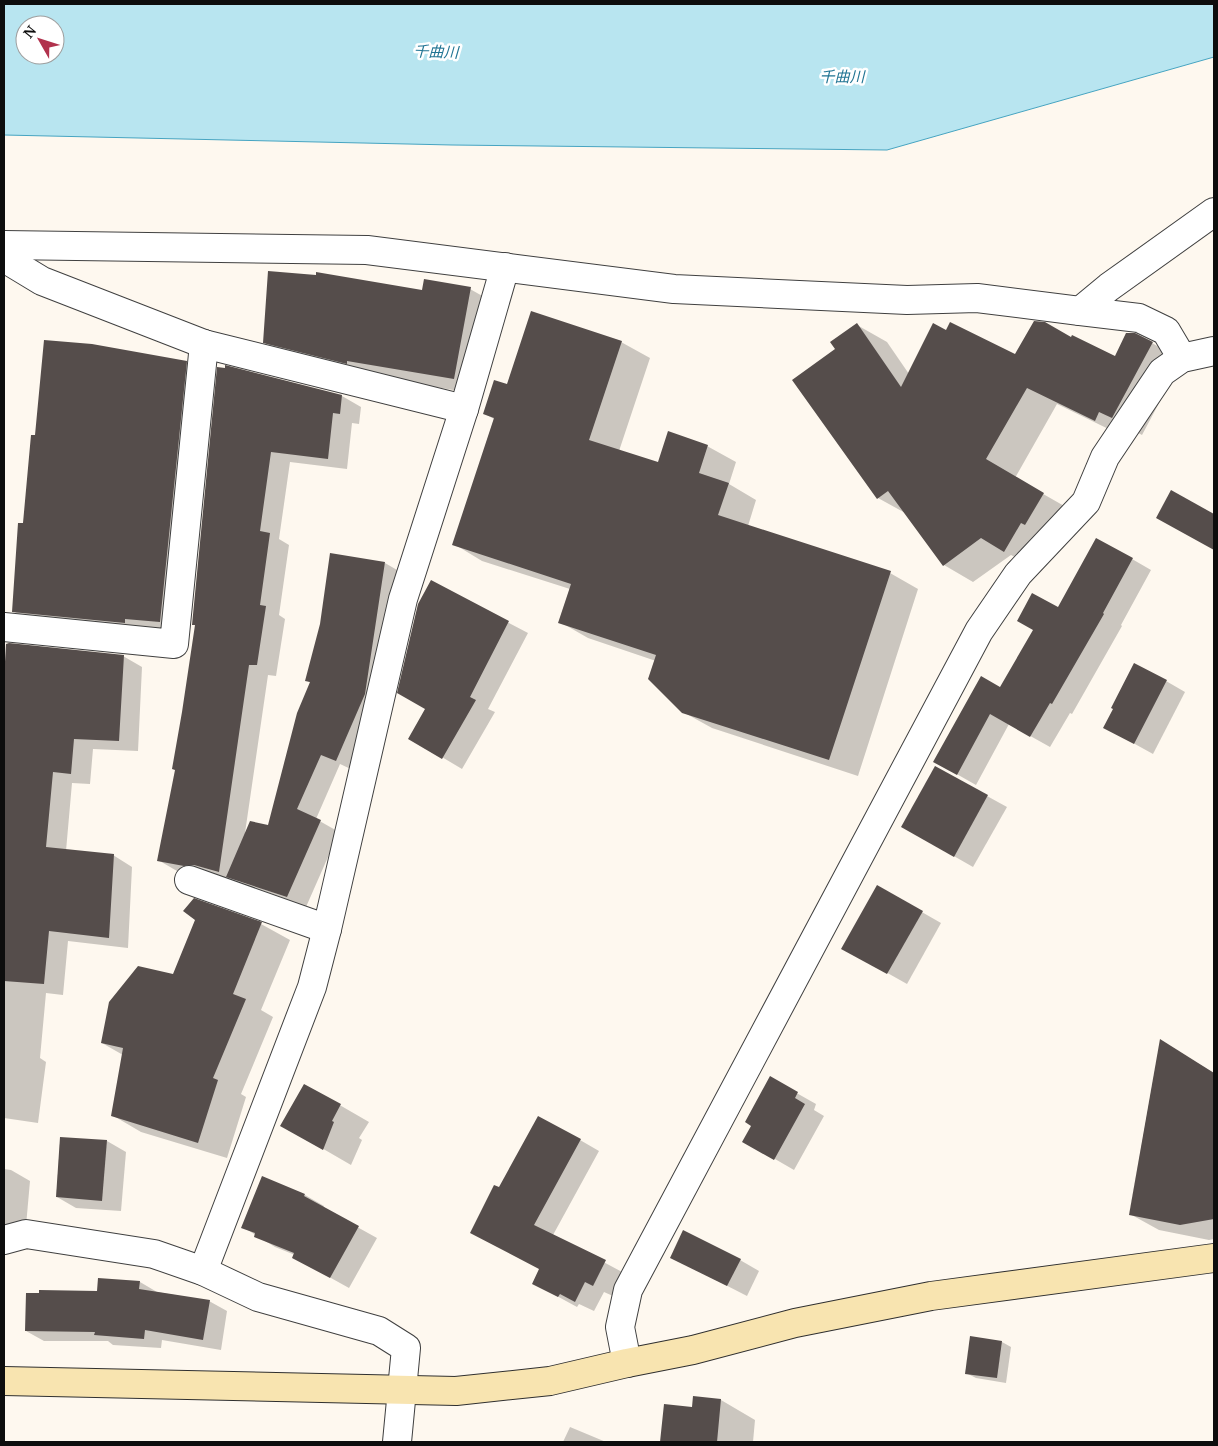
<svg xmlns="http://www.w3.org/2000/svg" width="1218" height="1446" font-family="'Noto Serif','Noto Sans JP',serif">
  <rect width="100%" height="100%" fill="#fef8ef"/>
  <path fill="#b8e5f0" stroke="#46a4c1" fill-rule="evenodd" d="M 4,4 L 1214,4 L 1214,57 L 887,150 L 452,145 L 4,135 ZM 25,25 L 55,25 L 55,55 L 25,55 Z"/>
  <g fill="#0003">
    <path d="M 470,289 L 500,306 L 483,395 L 376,377 L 294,359 L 264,342 L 423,292 Z"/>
    <path d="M 857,325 L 887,342 L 909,374 L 947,331 L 1016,356 L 1071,338 L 1116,358 L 1152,343 L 1182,360 L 1142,435 L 1129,428 L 1125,437 L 1057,404 L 1015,478 L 1073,511 L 1035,568 L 1011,555 L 973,582 L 944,565 L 907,514 L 878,498 L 837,349 Z"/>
    <path d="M 621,342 L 650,358 L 619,451 L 658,464 L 707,446 L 736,462 L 729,484 L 756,500 L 748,526 L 890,573 L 918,589 L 858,776 L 712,728 L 683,712 L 656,661 L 588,638 L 560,622 L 570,589 L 482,561 L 454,544 L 494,419 L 485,414 L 508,386 Z"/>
    <path d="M 186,362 L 205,374 L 179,632 L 32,622 L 13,611 L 37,436 Z"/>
    <path d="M 219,368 L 342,396 L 361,407 L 359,424 L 352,423 L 347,469 L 290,462 L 279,539 L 289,545 L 279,615 L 285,619 L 276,676 L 268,675 L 245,833 L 269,826 L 311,683 L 306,680 L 385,563 L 404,574 L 355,771 L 340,764 L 316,819 L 339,832 L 306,907 L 246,887 L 239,883 L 214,876 L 204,876 L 177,871 L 158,860 L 177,771 L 196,626 L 193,624 Z"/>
    <path d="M 1132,559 L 1151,570 L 1121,625 L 1122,626 L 1072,714 L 1070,713 L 1050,747 L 1009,724 L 976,785 L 953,772 L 1001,689 L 1058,609 Z"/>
    <path d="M 431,582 L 528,633 L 488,709 L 495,712 L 462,769 L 410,738 L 427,709 Z"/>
    <path d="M 7,645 L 123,656 L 142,667 L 138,751 L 93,749 L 90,784 L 72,783 L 66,851 L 113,855 L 132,867 L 128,948 L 68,941 L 63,995 L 46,993 L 40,1058 L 46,1062 L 38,1123 L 4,1118 L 4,696 Z"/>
    <path d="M 1166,681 L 1185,692 L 1153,754 L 1124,738 Z"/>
    <path d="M 936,768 L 1007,807 L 973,867 L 903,827 Z"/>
    <path d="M 878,887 L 941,923 L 907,984 L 843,948 Z"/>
    <path d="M 194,900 L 261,924 L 290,940 L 261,1010 L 273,1017 L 241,1094 L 246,1097 L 227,1158 L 141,1132 L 112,1115 L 123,1055 L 102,1043 L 174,975 L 196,919 Z"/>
    <path d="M 1160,1041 L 1214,1073 L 1214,1239 L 1209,1240 L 1159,1230 L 1130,1214 Z"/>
    <path d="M 770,1078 L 816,1104 L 814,1110 L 824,1116 L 794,1170 L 744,1141 L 753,1126 Z"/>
    <path d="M 305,1085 L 369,1122 L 359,1138 L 362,1140 L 351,1165 L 282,1125 Z"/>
    <path d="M 580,1140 L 599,1151 L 553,1235 L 624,1273 L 613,1296 L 604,1292 L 594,1311 L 579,1304 L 577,1307 L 533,1283 L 540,1269 L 499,1189 Z"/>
    <path d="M 107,1141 L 126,1152 L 121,1211 L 76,1208 L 57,1197 Z"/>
    <path d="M 4,1169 L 11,1170 L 30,1181 L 26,1226 L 4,1224 Z"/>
    <path d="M 262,1178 L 305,1195 L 324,1206 L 323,1208 L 377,1238 L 349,1288 L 313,1268 L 295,1255 L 275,1247 L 243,1227 Z"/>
    <path d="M 671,1257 L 740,1260 L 759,1271 L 747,1296 Z"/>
    <path d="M 140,1282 L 157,1292 L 209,1301 L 227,1311 L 221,1350 L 162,1340 L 161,1348 L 113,1345 L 108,1341 L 44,1341 L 26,1331 L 98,1292 Z"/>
    <path d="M 1002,1342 L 1011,1347 L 1006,1383 L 976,1378 L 966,1373 Z"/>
    <path d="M 721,1400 L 755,1420 L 753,1442 L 662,1442 L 666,1405 L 693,1408 Z"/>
    <path d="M 570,1427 L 606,1442 L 563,1442 Z"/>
  </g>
  <g fill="#554d4b">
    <path d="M 268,271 L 316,275 L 316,272 L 422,290 L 424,279 L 471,287 L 454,379 L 347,361 L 347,364 L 263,343 Z"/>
    <path d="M 531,311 L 622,341 L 589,440 L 658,462 L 668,431 L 708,445 L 699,473 L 729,483 L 718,515 L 891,571 L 829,760 L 682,713 L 648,679 L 656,655 L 558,623 L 571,584 L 452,545 L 494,418 L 483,414 L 494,380 L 507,384 Z"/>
    <path d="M 1034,321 L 1045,322 L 1071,337 L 1072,335 L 1115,356 L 1126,333 L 1135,333 L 1153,342 L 1112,418 L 1099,412 L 1095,421 L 1027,388 L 986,459 L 1044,493 L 1025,525 L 1021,523 L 1004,552 L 981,538 L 943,566 L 888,491 L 877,499 L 792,380 L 835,349 L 830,342 L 857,323 L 901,387 L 933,323 L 946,330 L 950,322 L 1015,354 Z"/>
    <path d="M 44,340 L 92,344 L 187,361 L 160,622 L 125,619 L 125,623 L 12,612 L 18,523 L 23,523 L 31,435 L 35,435 Z"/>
    <path d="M 225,365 L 342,395 L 340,414 L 333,413 L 328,459 L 271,452 L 260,531 L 270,533 L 260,605 L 266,606 L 257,665 L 249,665 L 219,872 L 194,865 L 184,866 L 157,861 L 175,770 L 172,769 L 182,712 L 195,625 L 192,625 L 217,367 L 225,368 Z"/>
    <path d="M 1171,490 L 1214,514 L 1214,550 L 1156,518 Z"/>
    <path d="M 1096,538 L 1133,558 L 1103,613 L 1104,614 L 1052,704 L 1050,703 L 1030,737 L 990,714 L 957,775 L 933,762 L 981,676 L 1000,687 L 1033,630 L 1017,621 L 1032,593 L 1058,607 Z"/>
    <path d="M 330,553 L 385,562 L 365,694 L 336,761 L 321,755 L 297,809 L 321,820 L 287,897 L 226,877 L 250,821 L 268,825 L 297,713 L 310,682 L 305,681 L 320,624 Z"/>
    <path d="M 431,580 L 509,621 L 470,697 L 476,700 L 442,759 L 408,739 L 425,709 L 397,693 L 418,604 Z"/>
    <path d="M 9,643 L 124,655 L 119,741 L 74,739 L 71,774 L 53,772 L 46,847 L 114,854 L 109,938 L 49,931 L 44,984 L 4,981 L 4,679 L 6,644 Z"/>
    <path d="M 1134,663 L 1167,680 L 1134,744 L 1103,728 L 1113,709 L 1111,708 Z"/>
    <path d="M 935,766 L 988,795 L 954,857 L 901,827 Z"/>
    <path d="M 877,885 L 923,911 L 887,974 L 841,949 Z"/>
    <path d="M 194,898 L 262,922 L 233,994 L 246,999 L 213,1078 L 218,1080 L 198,1143 L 111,1116 L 123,1048 L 101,1043 L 109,1002 L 138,966 L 173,974 L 195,920 L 183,911 Z"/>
    <path d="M 1160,1039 L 1214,1073 L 1214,1219 L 1180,1225 L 1129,1215 Z"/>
    <path d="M 770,1076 L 798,1092 L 795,1098 L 805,1104 L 774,1160 L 742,1142 L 751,1126 L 745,1122 Z"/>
    <path d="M 304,1084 L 341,1104 L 332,1121 L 334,1122 L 323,1150 L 280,1126 Z"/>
    <path d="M 538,1116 L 581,1139 L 534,1225 L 606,1260 L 593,1286 L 585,1282 L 575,1302 L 560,1294 L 558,1297 L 532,1284 L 539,1269 L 470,1233 L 494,1185 L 499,1187 Z"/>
    <path d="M 60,1137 L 107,1140 L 102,1201 L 56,1197 Z"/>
    <path d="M 262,1176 L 305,1194 L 304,1196 L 359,1226 L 330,1278 L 292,1258 L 294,1253 L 254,1237 L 255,1233 L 241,1228 Z"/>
    <path d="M 683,1230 L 741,1259 L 727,1286 L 670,1258 Z"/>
    <path d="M 98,1278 L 140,1281 L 139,1289 L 210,1300 L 203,1340 L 145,1330 L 144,1339 L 94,1335 L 95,1332 L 25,1331 L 26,1293 L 39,1293 L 39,1290 L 97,1291 Z"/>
    <path d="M 970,1336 L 1002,1341 L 997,1378 L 965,1374 Z"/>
    <path d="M 693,1396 L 721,1399 L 717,1442 L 660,1442 L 664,1404 L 692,1407 Z"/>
  </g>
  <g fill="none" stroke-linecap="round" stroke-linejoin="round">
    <defs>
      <g id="street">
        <path d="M 4,245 L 367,250 L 674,289 L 907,300 L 977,298 L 1080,311 L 1109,287 L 1214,212"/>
        <path d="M 4,258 L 42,281 L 204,344 L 464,409 L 505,267"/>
        <path d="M 1080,311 L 1139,318 L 1166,331 L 1182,358"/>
        <path d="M 4,627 L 174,644 L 204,344"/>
        <path d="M 189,880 L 327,929"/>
        <path d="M 4,1240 L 26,1234 L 154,1254 L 203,1271 L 258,1297 L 379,1331 L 406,1348 L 397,1442"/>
        <path d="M 203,1271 L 312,987 L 327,929 L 403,599 L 464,409"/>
        <path d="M 627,1363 L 620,1327 L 628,1290 L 979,631 L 1018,574 L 1086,502 L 1105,457 L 1162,372 L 1182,358 L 1214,351"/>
      </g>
      <path id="secondary" d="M 4,1381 L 456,1391 L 550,1381 L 627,1363 L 693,1350 L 795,1323 L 931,1296 L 1214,1258"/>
    </defs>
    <use href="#street" stroke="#404040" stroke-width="30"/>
    <use href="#secondary" stroke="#2f2f2f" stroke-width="30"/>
    <use href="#street" stroke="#fff" stroke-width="28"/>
    <use href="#secondary" stroke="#f8e4b0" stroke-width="28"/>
  </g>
  <g text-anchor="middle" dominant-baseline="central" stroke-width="5" stroke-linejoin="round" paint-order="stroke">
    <g font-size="15" font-style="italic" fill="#227594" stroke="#fff">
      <text transform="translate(436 51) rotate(2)">千曲川</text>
      <text x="842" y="76">千曲川</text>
    </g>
  </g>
  <rect width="1218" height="1446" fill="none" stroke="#0d0d0d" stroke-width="10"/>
  <g transform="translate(40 40) rotate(309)"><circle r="24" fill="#ffffff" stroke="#9e9e9e"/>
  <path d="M0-4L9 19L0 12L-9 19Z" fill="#b1324d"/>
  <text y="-8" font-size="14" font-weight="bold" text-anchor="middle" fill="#0d0d0d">N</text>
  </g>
</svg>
